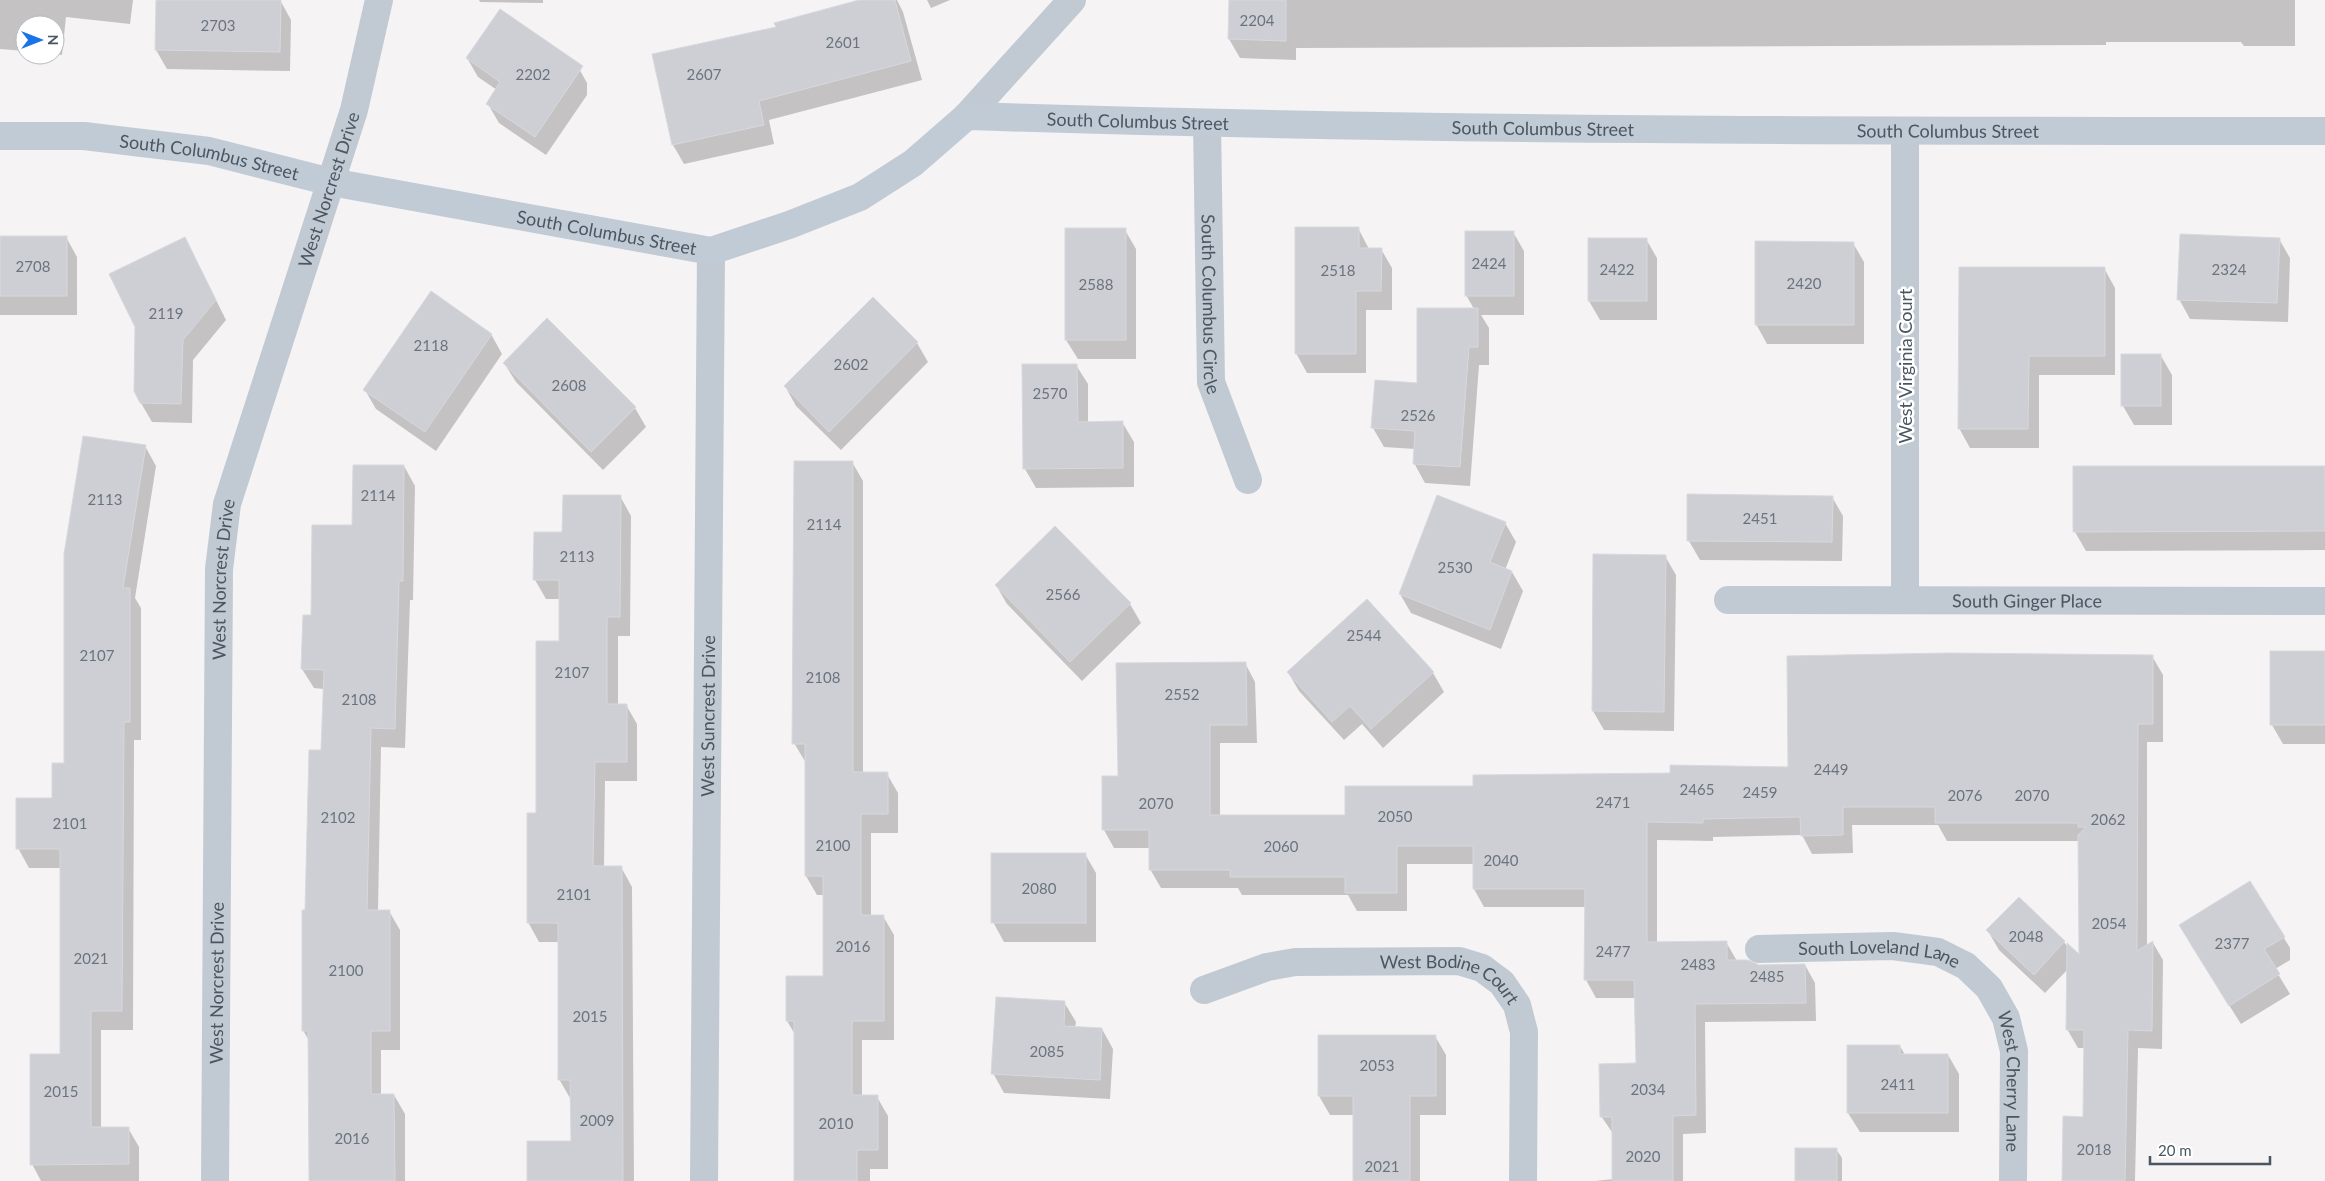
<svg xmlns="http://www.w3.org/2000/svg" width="2325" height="1181" font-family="Lato,sans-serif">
  <rect width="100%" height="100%" fill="#f5f3f3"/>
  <g fill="#0003">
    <path d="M 0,0 L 133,0 L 130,24 L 66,17 L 62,55 L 55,54 L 55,25 L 25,25 L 25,51 L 0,49 Z"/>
    <path d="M 157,0 L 280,0 L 291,20 L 290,71 L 167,69 L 156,50 Z"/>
    <path d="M 479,0 L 543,0 L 543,3 L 480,2 Z"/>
    <path d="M 864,0 L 897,0 L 903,12 L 922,80 L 769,120 L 774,144 L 684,164 L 673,145 L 653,55 L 777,28 Z"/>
    <path d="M 927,0 L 950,0 L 931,8 Z"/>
    <path d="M 1230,0 L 2295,0 L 2295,46 L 2244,46 L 2241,42 L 2106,42 L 2106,45 L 1296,48 L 1296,60 L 1240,58 L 1229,39 Z"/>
    <path d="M 467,58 L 576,63 L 587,83 L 587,95 L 546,155 L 499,123 L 488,104 L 497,90 L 478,77 Z"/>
    <path d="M 1358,228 L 1369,249 L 1381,249 L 1392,268 L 1392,310 L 1366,310 L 1366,373 L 1307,373 L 1296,353 Z"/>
    <path d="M 1125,230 L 1136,249 L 1136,359 L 1078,359 L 1066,340 Z"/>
    <path d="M 1513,232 L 1524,251 L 1524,315 L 1481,315 L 1489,328 L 1489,365 L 1479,365 L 1470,486 L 1425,483 L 1414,463 L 1415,449 L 1384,447 L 1373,428 L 1418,384 L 1474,309 L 1466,295 Z"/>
    <path d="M 0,237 L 66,237 L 77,257 L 77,315 L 0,315 Z"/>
    <path d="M 185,238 L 226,320 L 193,360 L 192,423 L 152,422 L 141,403 Z"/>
    <path d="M 1646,239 L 1657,258 L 1657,320 L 1600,320 L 1589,301 Z"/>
    <path d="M 2279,239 L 2290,258 L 2288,322 L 2190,319 L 2179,299 Z"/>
    <path d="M 1853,243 L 1864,262 L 1864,344 L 1767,344 L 1756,324 Z"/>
    <path d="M 2104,268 L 2115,288 L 2115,375 L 2039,375 L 2039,448 L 1970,448 L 1959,428 Z"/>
    <path d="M 873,298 L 917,343 L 928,362 L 841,450 L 796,406 L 785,386 Z"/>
    <path d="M 491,334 L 502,354 L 436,451 L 376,409 L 365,390 Z"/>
    <path d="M 2161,356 L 2172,375 L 2172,425 L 2134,425 L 2123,406 Z"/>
    <path d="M 504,363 L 635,408 L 646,427 L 603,470 L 516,382 Z"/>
    <path d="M 1076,365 L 1088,384 L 1088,423 L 1122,422 L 1134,442 L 1134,487 L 1036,488 L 1025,469 Z"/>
    <path d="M 145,446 L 156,466 L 135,598 L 141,608 L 141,740 L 134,740 L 133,1030 L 101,1030 L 101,1128 L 128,1128 L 139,1147 L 139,1181 L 41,1181 L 32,1164 L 62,1056 L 62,868 L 29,868 L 18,848 L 54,799 L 66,764 Z"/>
    <path d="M 852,462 L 863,481 L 863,774 L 887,774 L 898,793 L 898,833 L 871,833 L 871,916 L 883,916 L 894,935 L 894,1040 L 862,1040 L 862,1097 L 877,1097 L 888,1116 L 888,1169 L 870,1169 L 870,1181 L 796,1181 L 796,1036 L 787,1021 L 787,977 L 824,977 L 824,895 L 817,895 L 806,876 L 806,763 L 794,743 Z"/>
    <path d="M 404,466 L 415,486 L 413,600 L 410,600 L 405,748 L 381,747 L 378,911 L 389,911 L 400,930 L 400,1050 L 381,1050 L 381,1095 L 394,1095 L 405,1114 L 405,1181 L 310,1181 L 309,1041 L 303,1030 L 307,911 L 322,751 L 324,689 L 314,688 L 302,669 L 312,617 L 354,526 Z"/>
    <path d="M 2325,467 L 2325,550 L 2086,551 L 2075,532 Z"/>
    <path d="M 620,496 L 631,516 L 630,636 L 618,636 L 618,705 L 626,705 L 637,724 L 637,781 L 605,781 L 604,867 L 621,867 L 632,887 L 634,1181 L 529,1181 L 573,1142 L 570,1098 L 559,1079 L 559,942 L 539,942 L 528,922 L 537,814 L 560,642 L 560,599 L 546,599 L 535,580 L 563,534 Z"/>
    <path d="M 1832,497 L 1843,516 L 1842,561 L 1700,560 L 1689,541 Z"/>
    <path d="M 1505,523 L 1516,542 L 1505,570 L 1512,572 L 1523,591 L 1501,649 L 1411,613 L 1400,594 Z"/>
    <path d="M 1665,556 L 1676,575 L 1674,731 L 1604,730 L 1593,711 Z"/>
    <path d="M 996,585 L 1130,604 L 1141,623 L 1082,681 L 1007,604 Z"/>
    <path d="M 2325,652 L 2325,744 L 2283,744 L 2272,725 Z"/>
    <path d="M 2152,656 L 2163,675 L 2163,742 L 2147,742 L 2147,946 L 2153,943 L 2163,960 L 2162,1049 L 2138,1048 L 2135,1181 L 2063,1181 L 2084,1118 L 2085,1048 L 2078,1048 L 2067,1029 L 2068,969 L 2045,993 L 1999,950 L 1988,931 L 2019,898 L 2064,942 L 2069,949 L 2080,957 L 2079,841 L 1947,841 L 1938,825 L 1852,825 L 1853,853 L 1812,854 L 1802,835 L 1713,837 L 1713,841 L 1657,840 L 1657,944 L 1726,942 L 1737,961 L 1759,966 L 1805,965 L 1815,983 L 1816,1021 L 1705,1022 L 1706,1133 L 1683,1134 L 1683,1181 L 1595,1181 L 1614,1179 L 1614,1135 L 1601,1116 L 1637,1064 L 1635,998 L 1596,998 L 1586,980 L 1586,907 L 1484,907 L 1474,889 L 1474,864 L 1407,864 L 1407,911 L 1357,911 L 1348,895 L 1242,895 L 1238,888 L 1161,888 L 1150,869 L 1150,848 L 1114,848 L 1104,830 L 1104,777 L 1119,777 L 1245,663 L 1255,682 L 1257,743 L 1220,743 L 1220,816 L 1347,816 L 1474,788 L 1789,768 Z"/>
    <path d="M 1288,672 L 1433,673 L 1444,692 L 1383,748 L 1362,724 L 1344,740 L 1299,691 Z"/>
    <path d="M 1085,854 L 1096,873 L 1096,942 L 1004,942 L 993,922 Z"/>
    <path d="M 2278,928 L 2290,948 L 2290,960 L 2275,969 L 2290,994 L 2241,1024 L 2191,945 Z"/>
    <path d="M 1064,1002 L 1076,1022 L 1075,1028 L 1102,1029 L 1113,1049 L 1110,1099 L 1004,1093 L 993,1073 Z"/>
    <path d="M 1319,1036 L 1435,1036 L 1446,1055 L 1446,1115 L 1420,1115 L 1420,1181 L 1355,1181 L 1355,1115 L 1330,1115 L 1319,1096 Z"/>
    <path d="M 1848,1046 L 1900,1046 L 1905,1055 L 1948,1055 L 1959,1074 L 1959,1132 L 1860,1132 L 1848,1113 Z"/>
    <path d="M 1836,1149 L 1842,1158 L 1842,1181 L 1796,1181 Z"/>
  </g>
  <g fill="#cdcfd5" stroke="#d7d9de">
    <path d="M 156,0 L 281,0 L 280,52 L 155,50 Z"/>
    <path d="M 859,0 L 895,0 L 911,61 L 759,101 L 764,125 L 672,145 L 652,54 L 776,27 L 774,23 Z"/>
    <path d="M 1229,0 L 1286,0 L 1286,41 L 1228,39 Z"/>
    <path d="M 500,9 L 583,66 L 535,137 L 486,104 L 500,82 L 466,58 Z"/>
    <path d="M 1295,227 L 1359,227 L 1359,248 L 1382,248 L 1381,291 L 1356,291 L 1356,354 L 1295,354 Z"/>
    <rect x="1065" y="228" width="61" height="112"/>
    <rect x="1465" y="231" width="49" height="65"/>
    <path d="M 2180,234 L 2280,238 L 2277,303 L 2177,300 Z"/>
    <rect x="0" y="236" width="67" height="60"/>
    <path d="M 185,237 L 216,300 L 183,340 L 181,404 L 140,403 L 134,391 L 135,327 L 109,274 Z"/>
    <rect x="1588" y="238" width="59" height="63"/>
    <path d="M 1755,241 L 1854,242 L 1854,325 L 1755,325 Z"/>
    <path d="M 1959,267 L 2105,267 L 2105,356 L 2029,356 L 2028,429 L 1958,429 Z"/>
    <path d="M 431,291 L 492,334 L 425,432 L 363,390 Z"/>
    <path d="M 873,297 L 918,342 L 829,432 L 784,386 Z"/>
    <path d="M 1417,308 L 1478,308 L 1478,347 L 1469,347 L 1460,467 L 1413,464 L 1415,431 L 1371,428 L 1375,380 L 1417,383 Z"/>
    <path d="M 547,318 L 636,407 L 591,452 L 503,363 Z"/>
    <rect x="2121" y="354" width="40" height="52"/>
    <path d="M 1022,364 L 1077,364 L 1078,422 L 1123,421 L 1123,468 L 1023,469 Z"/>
    <path d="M 83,436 L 146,445 L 123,588 L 130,588 L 130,722 L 124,722 L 122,1011 L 91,1011 L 91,1127 L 129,1127 L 129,1164 L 30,1165 L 30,1054 L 60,1054 L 60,849 L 16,849 L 16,798 L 52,798 L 52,763 L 64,763 L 64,554 Z"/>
    <path d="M 794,461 L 853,461 L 853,772 L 888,772 L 888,814 L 861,814 L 861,915 L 884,915 L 884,1021 L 852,1021 L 852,1095 L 878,1095 L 878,1150 L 857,1150 L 857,1181 L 794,1181 L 794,1021 L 786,1021 L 786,976 L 823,976 L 823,876 L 805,876 L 805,744 L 792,744 Z"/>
    <path d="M 353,465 L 404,465 L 403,581 L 399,581 L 395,729 L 371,728 L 367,910 L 390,910 L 390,1031 L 371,1031 L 371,1094 L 394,1094 L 395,1181 L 309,1181 L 308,1031 L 302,1031 L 302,910 L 305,910 L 309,750 L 321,750 L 324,670 L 301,669 L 303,615 L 311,615 L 312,525 L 352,525 Z"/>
    <path d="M 2073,466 L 2325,466 L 2325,531 L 2073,532 Z"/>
    <path d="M 1687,494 L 1833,496 L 1832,542 L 1687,541 Z"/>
    <path d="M 563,495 L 621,495 L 620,617 L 607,617 L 607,704 L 627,704 L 627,762 L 595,762 L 593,866 L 622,866 L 623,1181 L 527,1181 L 527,1141 L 571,1141 L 570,1080 L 558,1080 L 558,923 L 527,923 L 527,813 L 536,813 L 536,641 L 559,641 L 559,580 L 533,580 L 534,532 L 562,532 Z"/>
    <path d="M 1437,495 L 1506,522 L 1490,562 L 1512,571 L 1490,630 L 1399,594 Z"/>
    <path d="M 1055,526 L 1131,603 L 1070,662 L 995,585 Z"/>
    <path d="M 1593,554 L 1666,555 L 1664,712 L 1592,711 Z"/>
    <path d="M 1367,599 L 1434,672 L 1371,729 L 1350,706 L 1332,722 L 1287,672 Z"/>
    <rect x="2270" y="651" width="55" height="74"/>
    <path d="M 1949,653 L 2153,655 L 2153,724 L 2138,724 L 2137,951 L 2153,941 L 2152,1031 L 2128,1030 L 2125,1181 L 2062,1181 L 2063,1116 L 2083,1117 L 2084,1030 L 2066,1030 L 2067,943 L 2079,954 L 2078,835 L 2086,827 L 2078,827 L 2078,823 L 1935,823 L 1935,807 L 1843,807 L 1843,835 L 1801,836 L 1800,817 L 1703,819 L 1703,823 L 1647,822 L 1647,942 L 1727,941 L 1727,960 L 1748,960 L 1759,965 L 1805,964 L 1806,1003 L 1695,1004 L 1696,1115 L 1673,1116 L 1673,1181 L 1612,1181 L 1612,1117 L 1600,1117 L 1599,1064 L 1636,1063 L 1634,980 L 1584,980 L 1585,889 L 1473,889 L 1473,846 L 1397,846 L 1397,893 L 1345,893 L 1345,877 L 1230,877 L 1230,870 L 1149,870 L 1149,830 L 1102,830 L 1102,776 L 1118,776 L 1116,663 L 1246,662 L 1247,725 L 1210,725 L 1210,815 L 1345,815 L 1345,786 L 1473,786 L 1473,775 L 1670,773 L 1670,765 L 1788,767 L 1787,656 Z"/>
    <rect x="991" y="853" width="95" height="70"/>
    <path d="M 2250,881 L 2285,937 L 2264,949 L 2280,974 L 2229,1006 L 2179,925 Z"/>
    <path d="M 2019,897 L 2065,941 L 2034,975 L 1986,930 Z"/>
    <path d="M 996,997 L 1065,1001 L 1064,1026 L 1102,1028 L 1100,1080 L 991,1074 Z"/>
    <path d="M 1318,1035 L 1436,1035 L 1436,1096 L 1410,1096 L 1410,1181 L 1353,1181 L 1353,1096 L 1318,1096 Z"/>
    <path d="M 1847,1045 L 1900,1045 L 1900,1054 L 1948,1054 L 1948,1113 L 1847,1113 Z"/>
    <rect x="1795" y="1148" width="42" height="33"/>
  </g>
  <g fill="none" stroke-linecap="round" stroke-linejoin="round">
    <g stroke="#c1cad2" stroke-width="28">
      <path d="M 967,116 L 1072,0"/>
      <path id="s1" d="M 1207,123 L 1211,382 L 1248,480"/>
      <path d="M 1905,131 L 1905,600"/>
      <path id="s2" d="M 1728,600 L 2325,601"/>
      <path id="s3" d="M 1759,949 L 1893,946 L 1938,952 L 1966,966 L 1989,988 L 2006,1018 L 2014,1051 L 2013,1181"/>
      <path id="s4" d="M 1204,990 L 1267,967 L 1295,962 L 1459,961 L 1482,968 L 1502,983 L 1517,1005 L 1524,1032 L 1523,1181"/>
      <path id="s5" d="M 215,1181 L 219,569 L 227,504 L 354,110 L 379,0"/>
      <path id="s6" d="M 704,1181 L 711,251"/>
    </g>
    <path stroke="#c1cbd6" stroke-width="28" id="s7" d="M 0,136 L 84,136 L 209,151 L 331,182 L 711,251 L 789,225 L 860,197 L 913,163 L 967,116 C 1420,131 1873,131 2325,131"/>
  </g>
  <g text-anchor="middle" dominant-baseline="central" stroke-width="5" stroke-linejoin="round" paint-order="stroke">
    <g font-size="15" fill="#6b747e">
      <text x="1257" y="20">2204</text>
      <text x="218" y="25">2703</text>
      <text x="843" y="42">2601</text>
      <text x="533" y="74">2202</text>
      <text x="704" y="74">2607</text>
      <text x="1489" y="263">2424</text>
      <text x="33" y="266">2708</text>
      <text x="1617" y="269">2422</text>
      <text x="2229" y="269">2324</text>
      <text x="1338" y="270">2518</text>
      <text x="1804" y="283">2420</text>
      <text x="1096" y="284">2588</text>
      <text x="166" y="313">2119</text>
      <text x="431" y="345">2118</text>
      <text x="851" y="364">2602</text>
      <text x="569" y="385">2608</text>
      <text x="1050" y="393">2570</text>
      <text x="1418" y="415">2526</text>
      <text x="378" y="495">2114</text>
      <text x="105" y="499">2113</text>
      <text x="1760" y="518">2451</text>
      <text x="824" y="524">2114</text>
      <text x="577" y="556">2113</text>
      <text x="1455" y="567">2530</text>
      <text x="1063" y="594">2566</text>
      <text x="1364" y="635">2544</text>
      <text x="97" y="655">2107</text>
      <text x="572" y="672">2107</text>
      <text x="823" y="677">2108</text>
      <text x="1182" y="694">2552</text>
      <text x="359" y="699">2108</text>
      <text x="1831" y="769">2449</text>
      <text x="1697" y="789">2465</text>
      <text x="1760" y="792">2459</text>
      <text x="1965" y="795">2076</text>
      <text x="2032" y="795">2070</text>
      <text x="1613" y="802">2471</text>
      <text x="1156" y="803">2070</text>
      <text x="1395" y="816">2050</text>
      <text x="338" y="817">2102</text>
      <text x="2108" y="819">2062</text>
      <text x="70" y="823">2101</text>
      <text x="833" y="845">2100</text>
      <text x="1281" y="846">2060</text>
      <text x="1501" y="860">2040</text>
      <text x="1039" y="888">2080</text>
      <text x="574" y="894">2101</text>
      <text x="2109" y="923">2054</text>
      <text x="2026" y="936">2048</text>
      <text x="2232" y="943">2377</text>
      <text x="853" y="946">2016</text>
      <text x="1613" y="951">2477</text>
      <text x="91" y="958">2021</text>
      <text x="1698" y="964">2483</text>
      <text x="346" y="970">2100</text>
      <text x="1767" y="976">2485</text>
      <text x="590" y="1016">2015</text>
      <text x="1047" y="1051">2085</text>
      <text x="1377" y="1065">2053</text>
      <text x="1898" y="1084">2411</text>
      <text x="1648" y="1089">2034</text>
      <text x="61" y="1091">2015</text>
      <text x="597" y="1120">2009</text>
      <text x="836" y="1123">2010</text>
      <text x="352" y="1138">2016</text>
      <text x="2094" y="1149">2018</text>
      <text x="1643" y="1156">2020</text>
      <text x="1382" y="1166">2021</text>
    </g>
    <g font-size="18" fill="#4a5661" stroke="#fff">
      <text stroke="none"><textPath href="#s7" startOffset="1186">South Columbus Street</textPath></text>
      <text stroke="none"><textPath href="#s7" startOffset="1591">South Columbus Street</textPath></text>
      <text stroke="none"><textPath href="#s7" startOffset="1996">South Columbus Street</textPath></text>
      <text stroke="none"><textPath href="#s7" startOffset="211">South Columbus Street</textPath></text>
      <text stroke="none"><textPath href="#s5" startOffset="1008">West Norcrest Drive</textPath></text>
      <text stroke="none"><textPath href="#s7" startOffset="616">South Columbus Street</textPath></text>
      <text stroke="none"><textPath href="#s1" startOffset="181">South Columbus Circle</textPath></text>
      <text transform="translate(1905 366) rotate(-90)">West Virginia Court</text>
      <text stroke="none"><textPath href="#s5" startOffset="602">West Norcrest Drive</textPath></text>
      <text stroke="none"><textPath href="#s2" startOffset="299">South Ginger Place</textPath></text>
      <text stroke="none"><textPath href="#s6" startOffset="465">West Suncrest Drive</textPath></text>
      <text stroke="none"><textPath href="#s3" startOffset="121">South Loveland Lane</textPath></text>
      <text stroke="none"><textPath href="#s5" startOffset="198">West Norcrest Drive</textPath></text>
      <text stroke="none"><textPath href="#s4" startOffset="256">West Bodine Court</textPath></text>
      <text stroke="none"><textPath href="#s3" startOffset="341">West Cherry Lane</textPath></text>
    </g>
  </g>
  <g transform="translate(40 40) rotate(90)"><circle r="24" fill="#ffffff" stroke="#b7bbc0"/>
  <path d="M0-4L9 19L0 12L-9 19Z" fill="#1a73e8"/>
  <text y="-8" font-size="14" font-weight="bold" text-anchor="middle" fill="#4a5661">N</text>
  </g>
  <path d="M2150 1156v8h120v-8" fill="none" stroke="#4a5661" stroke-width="2.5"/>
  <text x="2158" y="1156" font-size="15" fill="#4a5661" stroke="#ffffff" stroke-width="4" paint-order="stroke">20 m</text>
</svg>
